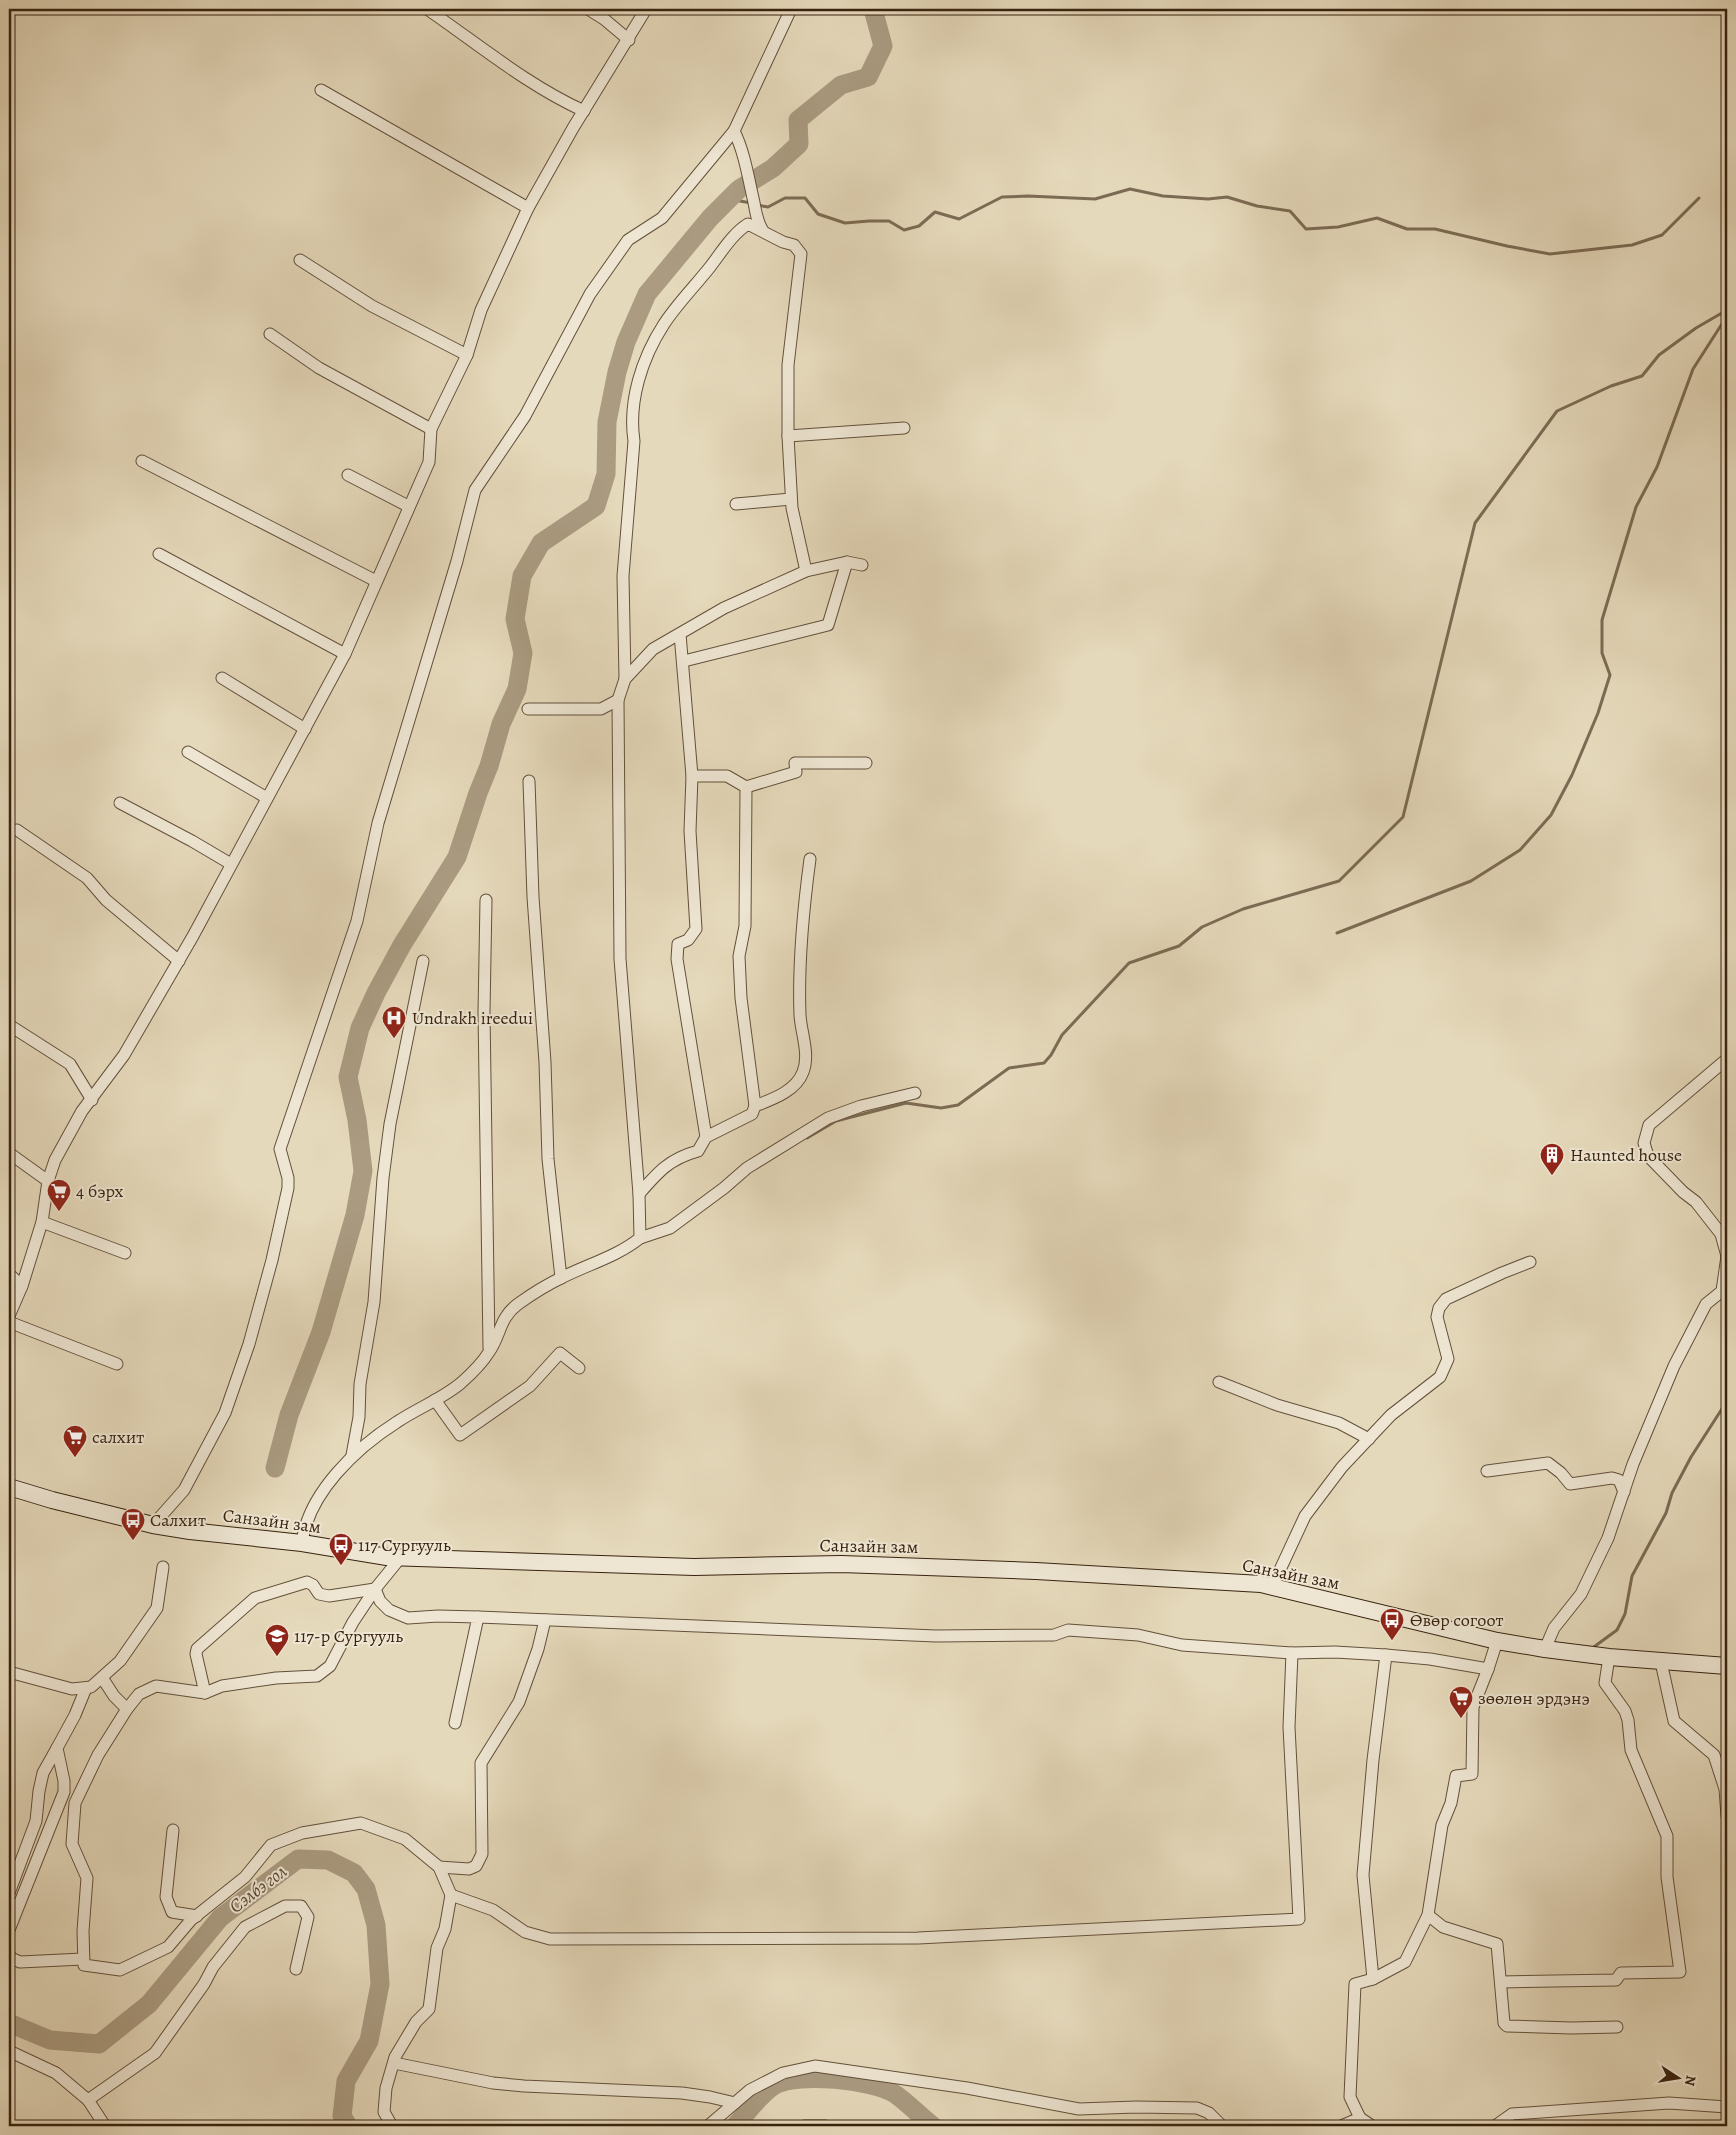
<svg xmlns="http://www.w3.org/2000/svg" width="1736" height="2135" font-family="Alegreya,serif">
  <rect width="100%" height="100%" fill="#e5d9bb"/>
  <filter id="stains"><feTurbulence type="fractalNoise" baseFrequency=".004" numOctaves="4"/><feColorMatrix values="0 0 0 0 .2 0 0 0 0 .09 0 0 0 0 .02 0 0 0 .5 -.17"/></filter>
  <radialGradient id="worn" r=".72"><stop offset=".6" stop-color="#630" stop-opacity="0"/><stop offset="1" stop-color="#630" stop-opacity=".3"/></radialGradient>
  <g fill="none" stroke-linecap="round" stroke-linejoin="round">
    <g stroke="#7c6b54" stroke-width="3">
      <path d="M 729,199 L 751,203"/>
      <path d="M 757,205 L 768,207 L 785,198 L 805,198 L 818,214 L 845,223 L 869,221 L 889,221 L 904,230 L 919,226 L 935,212 L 959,219 L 1002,197 L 1028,196 L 1095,199 L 1130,189 L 1163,196 L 1208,199 L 1227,197 L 1257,206 L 1290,211 L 1306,229 L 1338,227 L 1377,218 L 1407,229 L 1435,229 L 1507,246 L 1550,254 L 1632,245 L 1662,235 L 1699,198"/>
      <path d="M 1337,933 L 1471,881 L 1520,850 L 1551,815 L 1572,775 L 1598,713 L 1610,675 L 1602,653 L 1602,620 L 1636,507 L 1657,467 L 1693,369 L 1727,316"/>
      <path d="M 807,1138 L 836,1121 L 906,1103 L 941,1108 L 958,1105 L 1009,1068 L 1044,1063 L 1051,1055 L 1062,1035 L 1129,963 L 1179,946 L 1202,927 L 1243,909 L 1339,881 L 1403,817 L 1475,523 L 1557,411 L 1611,386 L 1642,376 L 1659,355 L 1696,328 L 1727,310"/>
      <path d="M 1591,1649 L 1617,1630 L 1625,1614 L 1632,1576 L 1666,1513 L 1672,1493 L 1691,1457 L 1727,1401"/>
    </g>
    <g stroke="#aa9b81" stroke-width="19">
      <path d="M 275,1468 L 289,1415 L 321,1332 L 355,1215 L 363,1171 L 357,1120 L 348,1077 L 360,1028 L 376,993 L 402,945 L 457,857 L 478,793 L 489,766 L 501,724 L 517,689 L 523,653 L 515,619 L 522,576 L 541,543 L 596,506 L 606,474 L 607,422 L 617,372 L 626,342 L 647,294 L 710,218 L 739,189 L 773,168 L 799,144 L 798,120 L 841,85 L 868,77 L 883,46 L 873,9"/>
      <path d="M 9,2023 L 50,2040 L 99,2044 L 149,2004 L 220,1918 L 298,1859 L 328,1860 L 354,1873 L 366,1889 L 376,1925 L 380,1984 L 369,2041 L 346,2081 L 342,2116 L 348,2126"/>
      <path d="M 735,2126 C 746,2114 761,2093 775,2085 C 799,2072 872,2080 895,2094 C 908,2103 920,2116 933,2126"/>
    </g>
    <defs>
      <g id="minor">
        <path d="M 427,9 C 478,44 527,85 584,111"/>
        <path d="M 588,9 L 604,19 L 629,40"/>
        <path d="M 321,90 L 528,208"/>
        <path d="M 734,131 C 744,151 748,176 753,198 C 756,211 756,220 763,231"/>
        <path d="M 300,260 L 372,306 L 467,355"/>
        <path d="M 270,334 L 319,368 L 431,429"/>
        <path d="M 788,436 L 904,428"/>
        <path d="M 142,461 L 376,581"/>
        <path d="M 348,475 L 408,506"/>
        <path d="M 736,504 L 791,499"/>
        <path d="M 159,554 L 345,654"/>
        <path d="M 680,634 L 692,776 L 690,831 L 696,929 L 688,940 L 678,944 L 677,959 L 706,1137"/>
        <path d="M 684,661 L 828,625 L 847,562"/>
        <path d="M 222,678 L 305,729"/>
        <path d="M 625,679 L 623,576 L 634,441 C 628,401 642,358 664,324 C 677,304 695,286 710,267 C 721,253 732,234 748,224 L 783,242 L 794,245 L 801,254 L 788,365 L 788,436 L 792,508 L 806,571"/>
        <path d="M 528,709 L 601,709 L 618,700"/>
        <path d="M 188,752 L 267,798"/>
        <path d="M 692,776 L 727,776 L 746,787 L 745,926 L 739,956 L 741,998 L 755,1106"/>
        <path d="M 529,781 L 533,897 L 545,1062 L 548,1159 L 561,1278"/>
        <path d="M 746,787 L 796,772 L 795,763 L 866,763"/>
        <path d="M 120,803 L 192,841 L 231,864"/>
        <path d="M 17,830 L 87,878 L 106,900 L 179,961"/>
        <path d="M 486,900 L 484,1012 L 489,1348"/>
        <path d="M 9,1025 L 70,1064 L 92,1100"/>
        <path d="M 1727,1059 L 1649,1125 L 1644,1143 L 1648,1156 L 1683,1192 L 1696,1202 L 1721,1234 L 1727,1256"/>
        <path d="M 9,1153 L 48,1181"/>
        <path d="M 639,1194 C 658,1172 669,1159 698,1151 L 706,1137 L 752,1114 L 755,1106 C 773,1099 796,1091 803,1072 C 810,1054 801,1033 800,1015 C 798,963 803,911 810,859"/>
        <path d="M 42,1222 L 125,1253"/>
        <path d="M 640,1238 L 670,1228 L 724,1188 L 747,1168 L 828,1118 L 861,1106 L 915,1093"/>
        <path d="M 9,1274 L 22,1286"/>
        <path d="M 1722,1291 L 1727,1256"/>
        <path d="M 9,1316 L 22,1286 L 42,1222 L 48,1181 L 55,1160 L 82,1111 L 124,1055 L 193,936 L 345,654 L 429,462 L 431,429 L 467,355 L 481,310 L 528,208 L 573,128 L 646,9"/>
        <path d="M 9,1322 L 117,1364"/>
        <path d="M 1219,1382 L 1277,1405 L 1339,1423 L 1369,1439"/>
        <path d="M 435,1400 L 460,1435 L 530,1386 L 560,1353 L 579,1368"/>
        <path d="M 352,1455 L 359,1417 L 360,1384 L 374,1302 L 383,1178 L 390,1124 L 423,961"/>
        <path d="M 1487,1471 L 1548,1463 L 1561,1473 L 1570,1484 L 1612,1478 L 1619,1480 L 1624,1492"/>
        <path d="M 153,1525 L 184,1490 L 225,1413 L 249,1344 L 272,1260 L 288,1188 L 288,1178 L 280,1149 L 357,921 L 378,823 L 457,561 L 475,490 L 525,416 L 590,294 L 628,240 L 662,218 L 734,131 L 791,9"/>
        <path d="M 302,1543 C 308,1493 356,1448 397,1422 C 418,1408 442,1399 461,1383 C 470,1375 483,1362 489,1352 C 501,1335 499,1318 518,1304 C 532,1294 548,1284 563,1277 C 589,1264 618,1256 640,1238 L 639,1194 L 620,959 L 618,700 L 625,679 L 653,649 L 724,608 L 806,571 L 847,562 L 862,565"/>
        <path d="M 1272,1587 L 1305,1516 L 1342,1467 L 1391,1415 L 1440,1377 L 1448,1359 L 1437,1317 L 1439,1308 L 1446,1299 L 1502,1273 L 1530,1262"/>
        <path d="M 478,1617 L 936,1636 L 1054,1635 L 1068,1630 L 1138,1635 L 1182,1645 L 1292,1653 L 1335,1652 L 1386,1655 L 1430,1659 L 1488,1669 L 1497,1641"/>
        <path d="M 1545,1649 L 1554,1628 L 1581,1594 L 1608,1538 L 1633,1464 L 1674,1366 L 1706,1304 L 1727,1287"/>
        <path d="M 1661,1662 L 1674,1721 L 1714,1755 L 1725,1789 L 1727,1816"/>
        <path d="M 9,1672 L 72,1689 L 91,1687 L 120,1661 L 157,1608 L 163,1567"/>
        <path d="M 103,1679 L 114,1696 L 127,1709"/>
        <path d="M 205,1693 L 196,1654 L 197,1649 L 255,1598 L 307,1582 L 313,1585 L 319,1594 L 329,1596 L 375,1589 L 380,1601 L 389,1610 L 408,1618 L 438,1616 L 478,1617 L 455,1723"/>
        <path d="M 173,1830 L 166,1897 L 172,1912 L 197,1916"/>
        <path d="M 439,1867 L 469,1869 L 476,1866 L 482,1854 L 481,1763 L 519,1702 L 538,1649 L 545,1620"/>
        <path d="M 9,1893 L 36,1821 L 39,1791 L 43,1773 L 57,1748"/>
        <path d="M 451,1895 L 493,1910 L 525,1932 L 550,1939 L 918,1938 L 1299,1919 L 1289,1727 L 1292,1653"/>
        <path d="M 1428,1915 L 1443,1927 L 1497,1944 L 1504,2023 L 1507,2026 L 1571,2028 L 1617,2027"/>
        <path d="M 9,1930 L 64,1792 L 64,1781 L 57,1748 L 75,1715 L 86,1688"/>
        <path d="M 9,1954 L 11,1958 L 20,1962 L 83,1959"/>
        <path d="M 1373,1979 L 1363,1875 L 1373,1760 L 1386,1655"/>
        <path d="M 1501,1982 L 1616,1980 L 1621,1973 L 1680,1972 L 1667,1877 L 1667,1836 L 1631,1750 L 1628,1720 L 1625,1711 L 1605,1683 L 1609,1657"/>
        <path d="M 9,2051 L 56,2073 L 88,2100 L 105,2126"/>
        <path d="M 394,2063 L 493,2083 L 524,2086 L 682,2093 L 710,2097 L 735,2103"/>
        <path d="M 88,2100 L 155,2053 L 204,1984 L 213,1967 L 245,1927 L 285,1906 L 301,1906 L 308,1917 L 296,1969"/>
        <path d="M 1360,2118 L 1372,2126"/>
        <path d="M 392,2126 L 384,2112 L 386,2088 L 395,2057 L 416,2022 L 429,2009 L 437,1948 L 445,1929 L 451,1895 L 439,1867 L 405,1839 L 361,1823 L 302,1833 L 271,1845 L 245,1877 L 191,1920 L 168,1947 L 120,1970 L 84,1965 L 83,1931 L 87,1878 L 72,1844 L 75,1803 L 98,1755 L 127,1709 L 139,1694 L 156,1686 L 205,1693 L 222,1686 L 276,1678 L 317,1676 L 330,1666 L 353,1622 L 375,1589 L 401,1557"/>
        <path d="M 708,2126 L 750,2090 L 783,2073 L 815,2066 L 967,2088 L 1079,2109 L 1136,2107 L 1197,2108 L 1209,2113 L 1222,2126"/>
        <path d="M 804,2126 L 826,2126"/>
        <path d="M 1341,2126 L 1360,2118 L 1350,2097 L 1355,1984 L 1373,1979 L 1405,1962 L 1428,1915 L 1442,1825 L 1451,1803 L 1456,1776 L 1472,1774 L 1473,1707 L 1488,1669"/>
        <path d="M 1495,2126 L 1512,2114 L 1669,2103 L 1727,2107"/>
      </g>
      <path id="secondary" d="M 9,1487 L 52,1500 L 153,1525 L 190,1531 L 302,1543 L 387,1557 L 694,1567 L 841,1564 L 1036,1571 L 1261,1584 L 1497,1641 L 1545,1649 L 1609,1657 L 1727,1666"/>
    </defs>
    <use href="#minor" stroke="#63503b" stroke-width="13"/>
    <use href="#secondary" stroke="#382310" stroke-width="18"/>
    <use href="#minor" stroke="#eee6d3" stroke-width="11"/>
    <use href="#secondary" stroke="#eee6d3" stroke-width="16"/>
  </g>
  <defs>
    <symbol id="hospital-pin" viewBox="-11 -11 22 30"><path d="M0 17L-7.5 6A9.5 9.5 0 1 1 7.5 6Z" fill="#8f2418" stroke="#eee6d3"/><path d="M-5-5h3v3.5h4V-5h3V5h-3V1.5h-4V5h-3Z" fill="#fff"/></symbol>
    <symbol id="building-pin" viewBox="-11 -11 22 30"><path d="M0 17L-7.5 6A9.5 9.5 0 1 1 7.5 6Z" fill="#8f2418" stroke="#eee6d3"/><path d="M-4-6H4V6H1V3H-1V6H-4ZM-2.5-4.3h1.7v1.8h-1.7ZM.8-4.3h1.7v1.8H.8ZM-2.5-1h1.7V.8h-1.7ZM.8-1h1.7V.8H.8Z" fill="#fff"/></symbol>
    <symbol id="supermarket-pin" viewBox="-11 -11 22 30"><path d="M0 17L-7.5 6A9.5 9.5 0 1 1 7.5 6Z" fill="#8f2418" stroke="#eee6d3"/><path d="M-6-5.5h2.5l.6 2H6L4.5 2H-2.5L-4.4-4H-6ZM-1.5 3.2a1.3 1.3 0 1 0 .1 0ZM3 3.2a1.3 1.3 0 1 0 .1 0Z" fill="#fff"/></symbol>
    <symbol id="bus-pin" viewBox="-11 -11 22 30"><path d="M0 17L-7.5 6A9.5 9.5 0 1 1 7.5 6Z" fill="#8f2418" stroke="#eee6d3"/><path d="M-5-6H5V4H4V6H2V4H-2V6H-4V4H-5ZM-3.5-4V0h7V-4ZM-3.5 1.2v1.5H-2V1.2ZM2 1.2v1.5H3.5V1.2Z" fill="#fff"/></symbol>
    <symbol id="school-pin" viewBox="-11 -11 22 30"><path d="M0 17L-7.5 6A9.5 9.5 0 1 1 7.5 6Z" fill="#8f2418" stroke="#eee6d3"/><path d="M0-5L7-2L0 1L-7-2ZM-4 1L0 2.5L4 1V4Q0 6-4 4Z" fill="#fff"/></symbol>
  </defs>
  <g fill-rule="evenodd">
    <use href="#hospital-pin" x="380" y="1004" width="28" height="38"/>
    <use href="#building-pin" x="1538" y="1141" width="28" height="38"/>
    <use href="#supermarket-pin" x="45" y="1177" width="28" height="38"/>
    <use href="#supermarket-pin" x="61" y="1423" width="28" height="38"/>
    <use href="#bus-pin" x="119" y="1506" width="28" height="38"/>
    <use href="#bus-pin" x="327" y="1531" width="28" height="38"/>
    <use href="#bus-pin" x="1378" y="1606" width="28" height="38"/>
    <use href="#school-pin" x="263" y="1622" width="28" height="38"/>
    <use href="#supermarket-pin" x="1447" y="1684" width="28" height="38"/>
  </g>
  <g text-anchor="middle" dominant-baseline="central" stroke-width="4" stroke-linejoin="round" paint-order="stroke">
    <g font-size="18" fill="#382310" stroke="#eee6d3" text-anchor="start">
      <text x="412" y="1018">Undrakh ireedui</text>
      <text x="1570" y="1155">Haunted house</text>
      <text x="76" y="1191">4 бэрх</text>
      <text x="92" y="1437">салхит</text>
      <text x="150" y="1520">Салхит</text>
      <text x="358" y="1545">117 Сургууль</text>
      <text x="1410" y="1620">Өвөр согоот</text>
      <text x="294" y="1636">117-р Сургууль</text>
      <text x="1478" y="1698">зөөлөн эрдэнэ</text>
    </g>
    <g font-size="18" fill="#382310" stroke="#eee6d3">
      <text transform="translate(272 1521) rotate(7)">Санзайн зам</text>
      <text transform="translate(869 1546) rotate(1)">Санзайн зам</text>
      <text transform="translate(1291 1574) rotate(11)">Санзайн зам</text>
    </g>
    <g font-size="19" font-style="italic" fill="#5a4732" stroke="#eee6d3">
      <text transform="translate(258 1889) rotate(-37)">Сэлбэ гол</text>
    </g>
  </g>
  <rect width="1736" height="2135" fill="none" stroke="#e5d9bb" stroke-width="30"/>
  <rect x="10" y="10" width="1716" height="2115" fill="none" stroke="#382310" stroke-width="2.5"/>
  <rect x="15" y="15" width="1706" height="2105" fill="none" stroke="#382310"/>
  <g transform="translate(1678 2078) rotate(102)" stroke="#eee6d3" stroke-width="4" paint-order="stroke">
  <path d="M0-4L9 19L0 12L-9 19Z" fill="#382310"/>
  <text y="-8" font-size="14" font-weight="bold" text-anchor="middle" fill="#382310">N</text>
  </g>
  <rect width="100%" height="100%" filter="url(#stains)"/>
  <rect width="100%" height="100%" fill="url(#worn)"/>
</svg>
